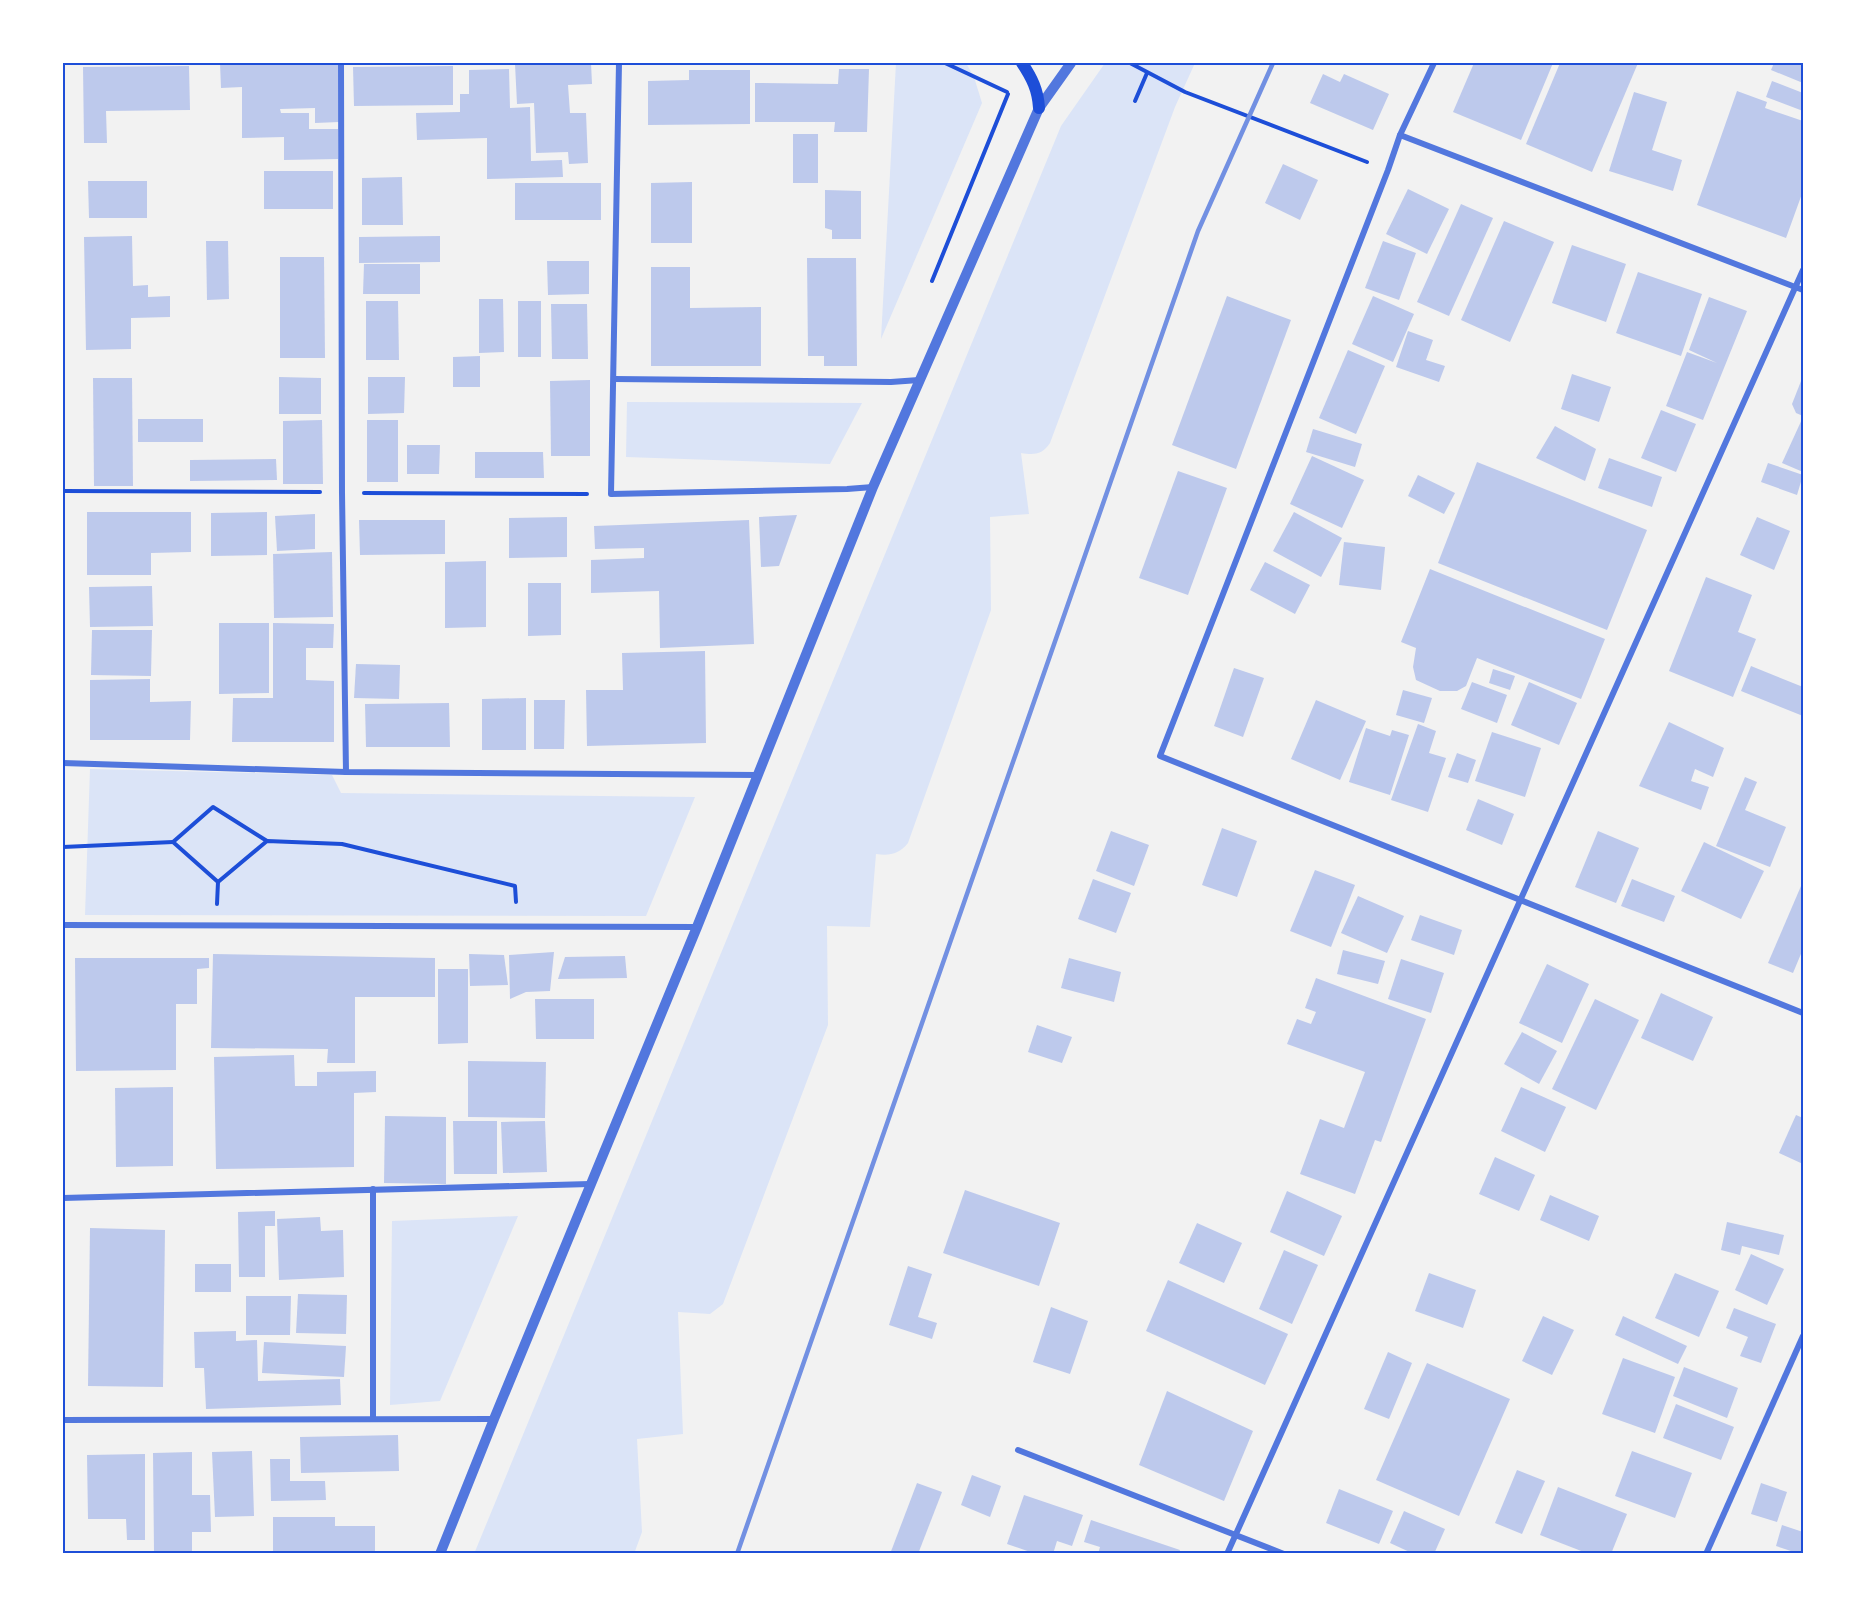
<svg xmlns="http://www.w3.org/2000/svg" width="1866" height="1617" font-family="Raleway,sans-serif">
  <rect width="100%" height="100%" fill="#f2f2f2"/>
  <g fill="#dbe4f7">
    <path d="M 896,63 L 966,63 L 974,77 L 982,103 L 881,339 Z"/>
    <path d="M 1105,63 L 1195,63 L 1175,107 L 1050,443 C 1042,455 1034,455 1021,453 L 1029,514 L 990,517 L 991,610 L 908,843 C 899,854 890,856 876,854 L 870,927 L 827,926 L 828,1025 L 723,1304 L 710,1314 L 678,1312 L 683,1434 L 637,1439 L 642,1532 L 634,1554 L 474,1554 L 1061,126 Z"/>
    <path d="M 627,402 L 862,403 L 830,464 L 626,457 Z"/>
    <path d="M 90,769 L 332,775 L 341,793 L 695,797 L 646,916 L 85,915 Z"/>
    <path d="M 518,1216 L 440,1401 L 390,1405 L 392,1221 Z"/>
  </g>
  <g fill="#bdc9ec">
    <path d="M 220,63 L 338,63 L 339,122 L 315,123 L 315,108 L 280,109 L 281,113 L 309,113 L 309,129 L 338,129 L 338,159 L 284,160 L 284,137 L 242,138 L 242,87 L 221,88 Z"/>
    <path d="M 591,63 L 592,84 L 568,85 L 570,113 L 586,113 L 588,163 L 569,164 L 568,152 L 536,153 L 534,103 L 517,104 L 515,64 Z"/>
    <path d="M 1474,63 L 1553,63 L 1521,140 L 1453,112 Z"/>
    <path d="M 1560,63 L 1638,63 L 1592,172 L 1526,144 Z"/>
    <path d="M 1774,63 L 1803,63 L 1803,83 L 1771,70 Z"/>
    <path d="M 189,66 L 190,110 L 106,111 L 107,143 L 84,143 L 83,67 Z"/>
    <path d="M 453,66 L 453,105 L 354,106 L 353,67 Z"/>
    <path d="M 509,69 L 510,108 L 530,107 L 531,161 L 562,160 L 563,177 L 487,179 L 487,138 L 417,140 L 416,113 L 460,112 L 460,94 L 469,94 L 469,70 Z"/>
    <path d="M 839,69 L 869,69 L 867,132 L 834,132 L 835,122 L 755,122 L 755,83 L 838,84 Z"/>
    <path d="M 689,70 L 750,70 L 750,124 L 648,125 L 648,81 L 689,80 Z"/>
    <path d="M 1323,74 L 1340,82 L 1344,74 L 1389,94 L 1373,130 L 1310,103 Z"/>
    <path d="M 1772,81 L 1803,93 L 1803,111 L 1766,97 Z"/>
    <path d="M 1737,91 L 1767,102 L 1765,108 L 1803,121 L 1803,191 L 1786,238 L 1697,205 Z"/>
    <path d="M 1634,92 L 1667,102 L 1652,150 L 1682,160 L 1673,191 L 1609,171 Z"/>
    <rect x="793" y="134" width="25" height="49"/>
    <path d="M 1283,164 L 1318,180 L 1300,220 L 1265,203 Z"/>
    <rect x="264" y="171" width="69" height="38"/>
    <path d="M 402,177 L 403,225 L 362,225 L 362,178 Z"/>
    <path d="M 88,181 L 147,181 L 147,218 L 89,218 Z"/>
    <path d="M 692,182 L 692,243 L 651,243 L 651,183 Z"/>
    <rect x="515" y="183" width="86" height="37"/>
    <path d="M 1408,189 L 1449,209 L 1427,254 L 1386,234 Z"/>
    <path d="M 825,190 L 861,191 L 861,239 L 832,239 L 832,230 L 825,228 Z"/>
    <path d="M 1461,204 L 1493,218 L 1449,316 L 1417,302 Z"/>
    <path d="M 1504,221 L 1554,242 L 1510,342 L 1461,320 Z"/>
    <path d="M 132,236 L 133,286 L 148,285 L 148,297 L 170,296 L 170,317 L 131,318 L 131,349 L 86,350 L 84,237 Z"/>
    <path d="M 440,236 L 440,262 L 359,263 L 359,237 Z"/>
    <path d="M 206,241 L 228,241 L 229,299 L 207,300 Z"/>
    <path d="M 1383,241 L 1416,253 L 1399,300 L 1365,288 Z"/>
    <path d="M 1572,245 L 1626,264 L 1606,322 L 1552,303 Z"/>
    <path d="M 280,257 L 324,257 L 325,358 L 280,358 Z"/>
    <path d="M 807,258 L 856,258 L 857,366 L 824,366 L 824,356 L 808,356 Z"/>
    <path d="M 547,261 L 589,261 L 589,294 L 548,295 Z"/>
    <path d="M 364,264 L 420,264 L 420,294 L 363,294 Z"/>
    <path d="M 651,267 L 690,267 L 690,308 L 761,307 L 761,366 L 651,366 Z"/>
    <path d="M 1638,272 L 1702,294 L 1681,356 L 1616,333 Z"/>
    <path d="M 1227,296 L 1291,320 L 1236,469 L 1172,445 Z"/>
    <path d="M 1373,296 L 1414,314 L 1393,362 L 1352,344 Z"/>
    <path d="M 1709,297 L 1747,311 L 1703,420 L 1666,406 L 1687,352 L 1717,363 L 1689,350 Z"/>
    <path d="M 479,299 L 503,299 L 504,352 L 479,353 Z"/>
    <path d="M 366,301 L 398,301 L 399,360 L 366,360 Z"/>
    <rect x="518" y="301" width="23" height="56"/>
    <path d="M 551,304 L 587,304 L 588,359 L 552,359 Z"/>
    <path d="M 1408,331 L 1433,340 L 1426,360 L 1445,366 L 1439,382 L 1396,367 Z"/>
    <path d="M 1348,350 L 1385,366 L 1356,434 L 1319,418 Z"/>
    <path d="M 480,356 L 480,387 L 453,387 L 453,357 Z"/>
    <path d="M 1572,374 L 1611,387 L 1599,422 L 1561,409 Z"/>
    <path d="M 1803,376 L 1803,416 L 1796,413 L 1792,404 Z"/>
    <path d="M 279,377 L 321,378 L 321,414 L 279,414 Z"/>
    <path d="M 368,377 L 405,377 L 404,413 L 368,414 Z"/>
    <path d="M 93,378 L 132,378 L 133,486 L 94,486 Z"/>
    <path d="M 590,380 L 590,456 L 551,456 L 550,381 Z"/>
    <path d="M 1661,410 L 1696,424 L 1676,472 L 1641,458 Z"/>
    <path d="M 1803,417 L 1803,472 L 1782,463 Z"/>
    <rect x="138" y="419" width="65" height="23"/>
    <path d="M 322,420 L 323,484 L 283,484 L 283,421 Z"/>
    <rect x="367" y="420" width="31" height="62"/>
    <path d="M 1555,426 L 1596,449 L 1585,481 L 1536,458 Z"/>
    <path d="M 1313,429 L 1362,444 L 1355,467 L 1306,452 Z"/>
    <path d="M 407,445 L 440,445 L 439,474 L 407,474 Z"/>
    <path d="M 475,452 L 543,452 L 544,478 L 475,478 Z"/>
    <path d="M 1312,456 L 1364,480 L 1342,528 L 1290,504 Z"/>
    <path d="M 1609,458 L 1662,477 L 1652,507 L 1598,488 Z"/>
    <path d="M 276,459 L 277,480 L 190,481 L 190,460 Z"/>
    <path d="M 1477,462 L 1647,530 L 1607,630 L 1438,563 Z"/>
    <path d="M 1768,463 L 1803,475 L 1797,495 L 1761,482 Z"/>
    <path d="M 1178,471 L 1227,488 L 1188,595 L 1139,578 Z"/>
    <path d="M 1418,475 L 1455,493 L 1444,514 L 1408,496 Z"/>
    <path d="M 87,512 L 191,512 L 191,552 L 151,553 L 151,575 L 87,575 Z"/>
    <path d="M 267,512 L 267,555 L 211,556 L 211,513 Z"/>
    <path d="M 1294,512 L 1342,538 L 1321,577 L 1273,551 Z"/>
    <path d="M 315,514 L 315,549 L 277,551 L 275,516 Z"/>
    <path d="M 797,515 L 779,566 L 761,567 L 759,517 Z"/>
    <path d="M 567,517 L 567,557 L 509,558 L 509,518 Z"/>
    <path d="M 1757,517 L 1790,531 L 1774,570 L 1740,555 Z"/>
    <path d="M 359,520 L 445,520 L 445,554 L 360,555 Z"/>
    <path d="M 749,520 L 754,644 L 660,648 L 659,591 L 591,593 L 591,560 L 644,558 L 644,548 L 595,549 L 594,526 Z"/>
    <path d="M 1344,542 L 1385,547 L 1381,590 L 1339,585 Z"/>
    <path d="M 332,552 L 333,617 L 274,618 L 273,554 Z"/>
    <path d="M 486,561 L 486,627 L 445,628 L 445,562 Z"/>
    <path d="M 1265,562 L 1310,585 L 1295,614 L 1250,590 Z"/>
    <path d="M 1430,569 L 1605,639 L 1581,699 L 1477,658 L 1466,686 L 1457,691 L 1440,691 L 1416,680 L 1413,667 L 1416,648 L 1401,642 Z"/>
    <path d="M 1706,577 L 1752,595 L 1738,632 L 1756,639 L 1733,697 L 1669,671 Z"/>
    <path d="M 528,583 L 561,583 L 561,635 L 528,636 Z"/>
    <path d="M 152,586 L 153,626 L 90,627 L 89,587 Z"/>
    <path d="M 219,623 L 269,623 L 269,693 L 219,694 Z"/>
    <path d="M 273,623 L 334,624 L 333,648 L 306,648 L 306,680 L 334,681 L 334,742 L 232,742 L 233,698 L 273,698 Z"/>
    <path d="M 92,630 L 152,630 L 151,676 L 91,675 Z"/>
    <path d="M 705,651 L 706,743 L 587,746 L 586,690 L 623,690 L 622,653 Z"/>
    <path d="M 356,664 L 400,665 L 399,699 L 354,698 Z"/>
    <path d="M 1751,666 L 1803,687 L 1803,716 L 1741,691 Z"/>
    <path d="M 1234,668 L 1264,678 L 1243,737 L 1214,726 Z"/>
    <path d="M 1493,669 L 1515,676 L 1510,690 L 1489,683 Z"/>
    <path d="M 150,679 L 150,702 L 191,701 L 190,740 L 90,740 L 90,680 Z"/>
    <path d="M 1472,682 L 1507,695 L 1497,723 L 1461,709 Z"/>
    <path d="M 1529,682 L 1577,703 L 1559,745 L 1511,725 Z"/>
    <path d="M 1403,690 L 1432,698 L 1424,723 L 1396,715 Z"/>
    <path d="M 526,698 L 526,750 L 482,750 L 482,699 Z"/>
    <path d="M 534,700 L 565,700 L 564,749 L 534,749 Z"/>
    <path d="M 1316,700 L 1366,721 L 1340,780 L 1291,759 Z"/>
    <path d="M 449,703 L 450,747 L 366,747 L 365,704 Z"/>
    <path d="M 1669,722 L 1724,748 L 1713,777 L 1695,769 L 1691,781 L 1709,787 L 1701,810 L 1639,786 Z"/>
    <path d="M 1418,724 L 1436,731 L 1429,753 L 1446,758 L 1428,812 L 1391,800 Z"/>
    <path d="M 1366,728 L 1390,736 L 1392,730 L 1409,735 L 1390,795 L 1349,782 Z"/>
    <path d="M 1492,732 L 1541,748 L 1525,797 L 1475,781 Z"/>
    <path d="M 1457,753 L 1476,760 L 1468,783 L 1448,777 Z"/>
    <path d="M 1745,777 L 1757,782 L 1745,810 L 1786,827 L 1770,867 L 1716,846 Z"/>
    <path d="M 1478,799 L 1514,814 L 1502,845 L 1466,830 Z"/>
    <path d="M 1222,828 L 1257,841 L 1237,897 L 1202,885 Z"/>
    <path d="M 1111,831 L 1149,845 L 1134,886 L 1096,871 Z"/>
    <path d="M 1598,831 L 1639,848 L 1616,903 L 1575,887 Z"/>
    <path d="M 1704,842 L 1764,871 L 1741,919 L 1681,891 Z"/>
    <path d="M 1315,870 L 1355,885 L 1331,947 L 1290,931 Z"/>
    <path d="M 1093,879 L 1131,893 L 1116,933 L 1078,919 Z"/>
    <path d="M 1632,879 L 1675,896 L 1664,922 L 1621,906 Z"/>
    <path d="M 1801,886 L 1803,887 L 1803,949 L 1793,973 L 1768,963 Z"/>
    <path d="M 1358,896 L 1404,916 L 1387,953 L 1341,933 Z"/>
    <path d="M 1420,915 L 1462,930 L 1454,955 L 1411,940 Z"/>
    <path d="M 1343,950 L 1385,961 L 1378,984 L 1337,974 Z"/>
    <path d="M 554,952 L 550,991 L 526,992 L 510,999 L 509,955 Z"/>
    <path d="M 213,954 L 435,958 L 435,997 L 355,997 L 355,1063 L 327,1063 L 328,1049 L 211,1048 Z"/>
    <path d="M 469,954 L 504,955 L 508,985 L 470,986 Z"/>
    <path d="M 625,956 L 627,978 L 558,979 L 565,957 Z"/>
    <path d="M 75,958 L 209,958 L 209,968 L 197,969 L 197,1004 L 176,1004 L 176,1070 L 76,1071 Z"/>
    <path d="M 1069,958 L 1121,972 L 1114,1002 L 1061,988 Z"/>
    <path d="M 1401,959 L 1444,973 L 1431,1013 L 1388,999 Z"/>
    <path d="M 1547,964 L 1589,984 L 1562,1043 L 1519,1023 Z"/>
    <path d="M 438,969 L 468,969 L 468,1043 L 438,1044 Z"/>
    <path d="M 1316,978 L 1426,1019 L 1381,1142 L 1375,1140 L 1355,1194 L 1300,1174 L 1320,1119 L 1344,1128 L 1365,1072 L 1287,1044 L 1297,1019 L 1311,1024 L 1316,1012 L 1305,1008 Z"/>
    <path d="M 1661,993 L 1713,1017 L 1693,1061 L 1641,1038 Z"/>
    <path d="M 535,999 L 594,999 L 594,1039 L 536,1039 Z"/>
    <path d="M 1595,999 L 1639,1020 L 1596,1110 L 1552,1089 Z"/>
    <path d="M 1037,1025 L 1072,1037 L 1062,1063 L 1028,1052 Z"/>
    <path d="M 1522,1032 L 1557,1051 L 1539,1084 L 1504,1064 Z"/>
    <path d="M 294,1055 L 295,1086 L 317,1086 L 317,1072 L 376,1071 L 376,1092 L 354,1093 L 354,1167 L 216,1169 L 214,1057 Z"/>
    <path d="M 468,1061 L 546,1062 L 545,1118 L 468,1117 Z"/>
    <path d="M 173,1087 L 173,1166 L 116,1167 L 115,1088 Z"/>
    <path d="M 1521,1087 L 1566,1107 L 1545,1152 L 1501,1131 Z"/>
    <path d="M 1796,1115 L 1803,1118 L 1803,1164 L 1779,1153 Z"/>
    <path d="M 385,1116 L 446,1117 L 446,1184 L 384,1183 Z"/>
    <path d="M 453,1121 L 497,1121 L 497,1174 L 454,1174 Z"/>
    <path d="M 545,1121 L 547,1172 L 503,1173 L 501,1122 Z"/>
    <path d="M 1495,1157 L 1535,1175 L 1519,1211 L 1479,1194 Z"/>
    <path d="M 965,1190 L 1060,1223 L 1039,1286 L 943,1253 Z"/>
    <path d="M 1287,1191 L 1342,1216 L 1324,1256 L 1270,1232 Z"/>
    <path d="M 1550,1195 L 1599,1216 L 1589,1241 L 1540,1220 Z"/>
    <path d="M 275,1211 L 275,1226 L 265,1226 L 265,1277 L 239,1277 L 238,1212 Z"/>
    <path d="M 320,1217 L 321,1231 L 343,1230 L 344,1277 L 279,1280 L 277,1219 Z"/>
    <path d="M 1727,1222 L 1784,1235 L 1779,1255 L 1742,1246 L 1740,1255 L 1721,1250 Z"/>
    <path d="M 1197,1223 L 1242,1243 L 1224,1283 L 1179,1263 Z"/>
    <path d="M 90,1228 L 165,1230 L 163,1387 L 88,1386 Z"/>
    <path d="M 1284,1250 L 1318,1265 L 1292,1324 L 1259,1309 Z"/>
    <path d="M 1751,1254 L 1784,1269 L 1767,1305 L 1735,1290 Z"/>
    <rect x="195" y="1264" width="36" height="28"/>
    <path d="M 908,1266 L 932,1274 L 918,1317 L 937,1323 L 932,1339 L 889,1325 Z"/>
    <path d="M 1429,1273 L 1476,1290 L 1463,1328 L 1415,1311 Z"/>
    <path d="M 1675,1273 L 1719,1291 L 1699,1337 L 1655,1318 Z"/>
    <path d="M 1168,1280 L 1288,1334 L 1265,1385 L 1146,1331 Z"/>
    <path d="M 298,1294 L 347,1295 L 346,1334 L 296,1333 Z"/>
    <path d="M 246,1296 L 291,1296 L 290,1335 L 246,1335 Z"/>
    <path d="M 1051,1307 L 1088,1321 L 1070,1374 L 1033,1362 Z"/>
    <path d="M 1734,1308 L 1776,1324 L 1761,1363 L 1740,1356 L 1748,1337 L 1726,1328 Z"/>
    <path d="M 1543,1316 L 1574,1330 L 1552,1375 L 1522,1361 Z"/>
    <path d="M 1623,1316 L 1687,1346 L 1678,1364 L 1615,1335 Z"/>
    <path d="M 236,1331 L 236,1341 L 257,1340 L 258,1381 L 340,1379 L 341,1405 L 206,1409 L 204,1368 L 195,1368 L 194,1332 Z"/>
    <path d="M 264,1342 L 346,1346 L 344,1377 L 262,1373 Z"/>
    <path d="M 1388,1352 L 1412,1363 L 1389,1419 L 1364,1409 Z"/>
    <path d="M 1623,1358 L 1675,1377 L 1655,1433 L 1602,1414 Z"/>
    <path d="M 1427,1363 L 1510,1399 L 1459,1516 L 1376,1480 Z"/>
    <path d="M 1684,1367 L 1738,1388 L 1727,1418 L 1673,1396 Z"/>
    <path d="M 1167,1391 L 1253,1431 L 1224,1501 L 1139,1465 Z"/>
    <path d="M 1676,1404 L 1734,1427 L 1721,1460 L 1663,1438 Z"/>
    <path d="M 398,1435 L 399,1471 L 301,1473 L 300,1437 Z"/>
    <path d="M 252,1451 L 254,1516 L 215,1517 L 212,1452 Z"/>
    <path d="M 1632,1451 L 1692,1473 L 1675,1518 L 1615,1496 Z"/>
    <path d="M 192,1452 L 192,1495 L 210,1495 L 211,1532 L 192,1532 L 192,1551 L 154,1551 L 153,1453 Z"/>
    <path d="M 145,1454 L 145,1540 L 127,1540 L 126,1519 L 88,1519 L 87,1455 Z"/>
    <path d="M 270,1459 L 290,1459 L 290,1481 L 325,1481 L 326,1500 L 271,1501 Z"/>
    <path d="M 1517,1470 L 1545,1481 L 1522,1534 L 1495,1523 Z"/>
    <path d="M 972,1475 L 1001,1486 L 990,1517 L 961,1505 Z"/>
    <path d="M 917,1483 L 942,1492 L 918,1554 L 890,1554 Z"/>
    <path d="M 1761,1483 L 1787,1492 L 1777,1522 L 1751,1514 Z"/>
    <path d="M 1558,1487 L 1627,1514 L 1611,1554 L 1589,1554 L 1540,1535 Z"/>
    <path d="M 1339,1489 L 1393,1511 L 1379,1544 L 1326,1523 Z"/>
    <path d="M 1024,1495 L 1083,1515 L 1072,1546 L 1057,1541 L 1053,1554 L 1036,1554 L 1007,1544 Z"/>
    <path d="M 1404,1511 L 1445,1529 L 1434,1554 L 1414,1554 L 1390,1543 Z"/>
    <path d="M 273,1517 L 335,1517 L 335,1526 L 375,1526 L 375,1554 L 273,1554 Z"/>
    <path d="M 1091,1520 L 1180,1550 L 1179,1554 L 1098,1554 L 1100,1547 L 1084,1542 Z"/>
    <path d="M 1782,1525 L 1803,1532 L 1803,1543 L 1800,1554 L 1776,1546 Z"/>
  </g>
  <g fill="none" stroke-linecap="round" stroke-linejoin="round">
    <g stroke="#1d4ed8" stroke-width="4">
      <path d="M 945,63 L 1007,92"/>
      <path d="M 1130,63 L 1185,92 L 1367,162"/>
      <path d="M 1135,101 L 1147,73"/>
      <path d="M 932,281 L 1008,94"/>
      <path d="M 63,491 L 320,492"/>
      <path d="M 364,493 L 587,494"/>
      <path d="M 63,847 L 173,842"/>
      <path d="M 218,882 L 173,842 L 213,807 L 267,841"/>
      <path d="M 217,904 L 218,882 L 267,841 L 342,844 L 515,886 L 516,902"/>
    </g>
    <g stroke="#5277de" stroke-width="6">
      <path d="M 341,63 L 342,493 L 346,772"/>
      <path d="M 619,63 L 611,494 L 847,489 L 873,487"/>
      <path d="M 1434,63 L 1400,135 L 1388,170 L 1160,756 L 1803,1013"/>
      <path d="M 1400,135 L 1803,290"/>
      <path d="M 614,379 L 891,382 L 919,380"/>
      <path d="M 63,763 L 346,772 L 758,775"/>
      <path d="M 63,925 L 697,927"/>
      <path d="M 373,1189 L 373,1419"/>
      <path d="M 63,1198 L 590,1184"/>
      <path d="M 63,1420 L 494,1419"/>
      <path d="M 1018,1450 L 1284,1554"/>
      <path d="M 1227,1554 L 1803,270"/>
      <path d="M 1706,1554 L 1803,1336"/>
    </g>
    <path stroke="#5277de" stroke-width="10" d="M 440,1554 L 494,1419 L 697,927 L 873,487 L 1039,108 L 1071,63"/>
    <path stroke="#1d4ed8" stroke-width="12" d="M 1022,63 C 1032,78 1038,90 1039,108"/>
    <path stroke="#7290e2" stroke-width="4.5" d="M 737,1554 L 1198,231 L 1273,63"/>
  </g>
  <rect width="1866" height="1617" fill="none" stroke="#ffffff" stroke-width="129"/>
  <rect x="64" y="64" width="1738" height="1488" fill="none" stroke="#1d4ed8" stroke-width="2"/>
</svg>
